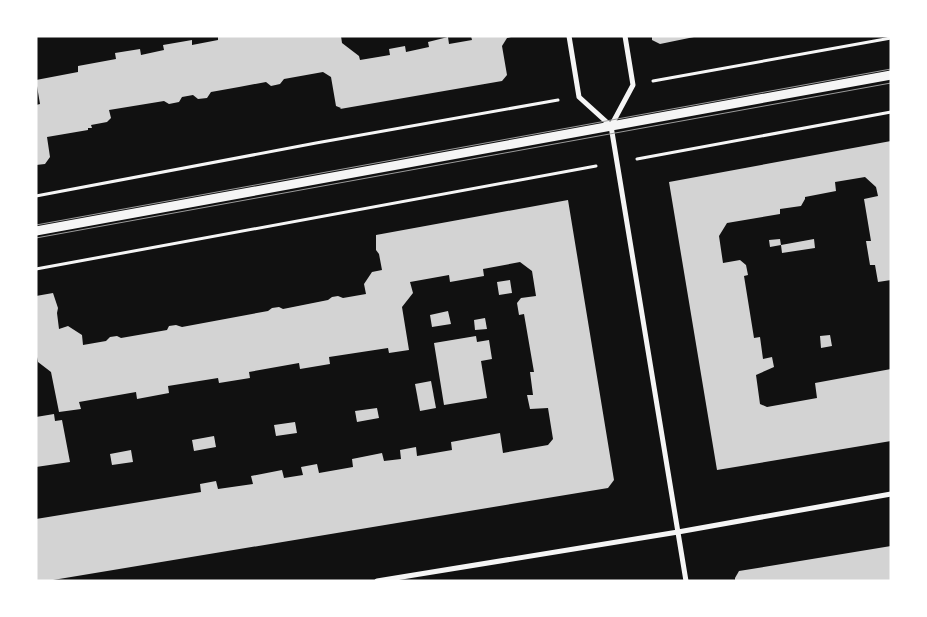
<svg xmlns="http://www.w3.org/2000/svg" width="927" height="617" font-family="Signika,sans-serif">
  <rect width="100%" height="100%" fill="#111"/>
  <g fill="#d3d3d3">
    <path d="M 218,36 L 341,36 L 342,43 L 359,56 L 360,60 L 390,55 L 389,49 L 405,46 L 406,52 L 429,47 L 428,42 L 448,37 L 449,44 L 472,40 L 471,36 L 511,37 L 507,38 L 502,46 L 507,75 L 502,81 L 340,109 L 341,108 L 336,106 L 331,77 L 323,72 L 284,79 L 280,84 L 271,86 L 266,82 L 239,87 L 211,92 L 207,98 L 198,99 L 193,95 L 182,97 L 179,102 L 169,104 L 164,101 L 109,110 L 111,118 L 107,122 L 91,125 L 92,128 L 88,128 L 88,130 L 47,137 L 50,157 L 45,164 L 36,165 L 36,105 L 40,104 L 36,80 L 78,72 L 78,66 L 116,59 L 115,53 L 140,49 L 141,55 L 164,50 L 163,45 L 192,40 L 192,45 L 218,40 Z"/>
    <path d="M 652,36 L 694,36 L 694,37 L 660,44 L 652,40 Z"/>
    <path d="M 891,141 L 891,280 L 878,282 L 875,265 L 870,265 L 866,241 L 871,241 L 864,199 L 878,196 L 876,187 L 865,177 L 835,182 L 836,191 L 805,197 L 805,199 L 801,206 L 780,209 L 780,214 L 727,223 L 719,236 L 723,263 L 740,260 L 746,265 L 748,275 L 744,276 L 754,338 L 760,337 L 763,359 L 772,357 L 774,367 L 756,375 L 760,404 L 767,407 L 817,398 L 815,383 L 891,369 L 891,441 L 717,470 L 669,182 Z"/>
    <path d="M 568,200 L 614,480 L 608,488 L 47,581 L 36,581 L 36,519 L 201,492 L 200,484 L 216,481 L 218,489 L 253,484 L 251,476 L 282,470 L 284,478 L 303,475 L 301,467 L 317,464 L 319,473 L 353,467 L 352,459 L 382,453 L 384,461 L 401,459 L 400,450 L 416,447 L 417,456 L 452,450 L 451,442 L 500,433 L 503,453 L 548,445 L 553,439 L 548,408 L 530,409 L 527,395 L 533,395 L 530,372 L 534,372 L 524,314 L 519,315 L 517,303 L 521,298 L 536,296 L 532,271 L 520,262 L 483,269 L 484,276 L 450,282 L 449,275 L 410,282 L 413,293 L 402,307 L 409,350 L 389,353 L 388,348 L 329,357 L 330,364 L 300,369 L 299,363 L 249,372 L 250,378 L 219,383 L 218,378 L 168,386 L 169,393 L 137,399 L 136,392 L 79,402 L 81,409 L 59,412 L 51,372 L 38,362 L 36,352 L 36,296 L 53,293 L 58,308 L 57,313 L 59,329 L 68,326 L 82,335 L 83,345 L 106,341 L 110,337 L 117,336 L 121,338 L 167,330 L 169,326 L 176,325 L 182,327 L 268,311 L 272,308 L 279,307 L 283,309 L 328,300 L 332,297 L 338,296 L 343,298 L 366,294 L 364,284 L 372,272 L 382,270 L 379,254 L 376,250 L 376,235 Z"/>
    <path d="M 780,239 L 781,245 L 814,239 L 815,248 L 782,253 L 781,245 L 770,247 L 769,240 Z"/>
    <path d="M 510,280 L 512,293 L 499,295 L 497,282 Z"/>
    <path d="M 448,311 L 451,324 L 432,327 L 430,315 Z"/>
    <path d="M 485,318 L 487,329 L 475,330 L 474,320 Z"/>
    <path d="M 830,335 L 832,346 L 821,348 L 820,336 Z"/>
    <path d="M 476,336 L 477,342 L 489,340 L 492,359 L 481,361 L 487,398 L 444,405 L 434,343 Z"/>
    <path d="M 431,381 L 436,408 L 420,411 L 415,384 Z"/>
    <path d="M 377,408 L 379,418 L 357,422 L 355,411 Z"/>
    <path d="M 54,414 L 55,421 L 62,420 L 70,462 L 36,467 L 36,417 Z"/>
    <path d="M 295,422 L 297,433 L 276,436 L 274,425 Z"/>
    <path d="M 214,436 L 216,447 L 194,451 L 192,440 Z"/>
    <path d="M 131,450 L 133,462 L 112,465 L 110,454 Z"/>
    <path d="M 891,546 L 891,581 L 735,581 L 735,578 L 739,571 Z"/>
  </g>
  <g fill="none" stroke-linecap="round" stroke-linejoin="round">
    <g stroke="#f5f5f5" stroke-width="3">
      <path d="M 653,81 L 891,38"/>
      <path d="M 637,159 L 891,112"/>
      <path d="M 36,196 L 316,143 L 558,100"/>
      <path d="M 36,269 L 596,166"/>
    </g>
    <g stroke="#f5f5f5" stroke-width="5">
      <path d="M 569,36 L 579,97 L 611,126"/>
      <path d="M 625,36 L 633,85 L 611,126 L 686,581"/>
      <path d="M 377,581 L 678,532 L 891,494"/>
    </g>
    <path stroke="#f5f5f5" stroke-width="9" d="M 36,231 L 891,75"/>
    <g stroke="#9a9a9a" stroke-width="1">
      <path d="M 36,225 L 891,69"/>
      <path d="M 36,238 L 891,83"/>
    </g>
  </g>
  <rect width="927" height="617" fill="none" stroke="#ffffff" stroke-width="75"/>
</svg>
